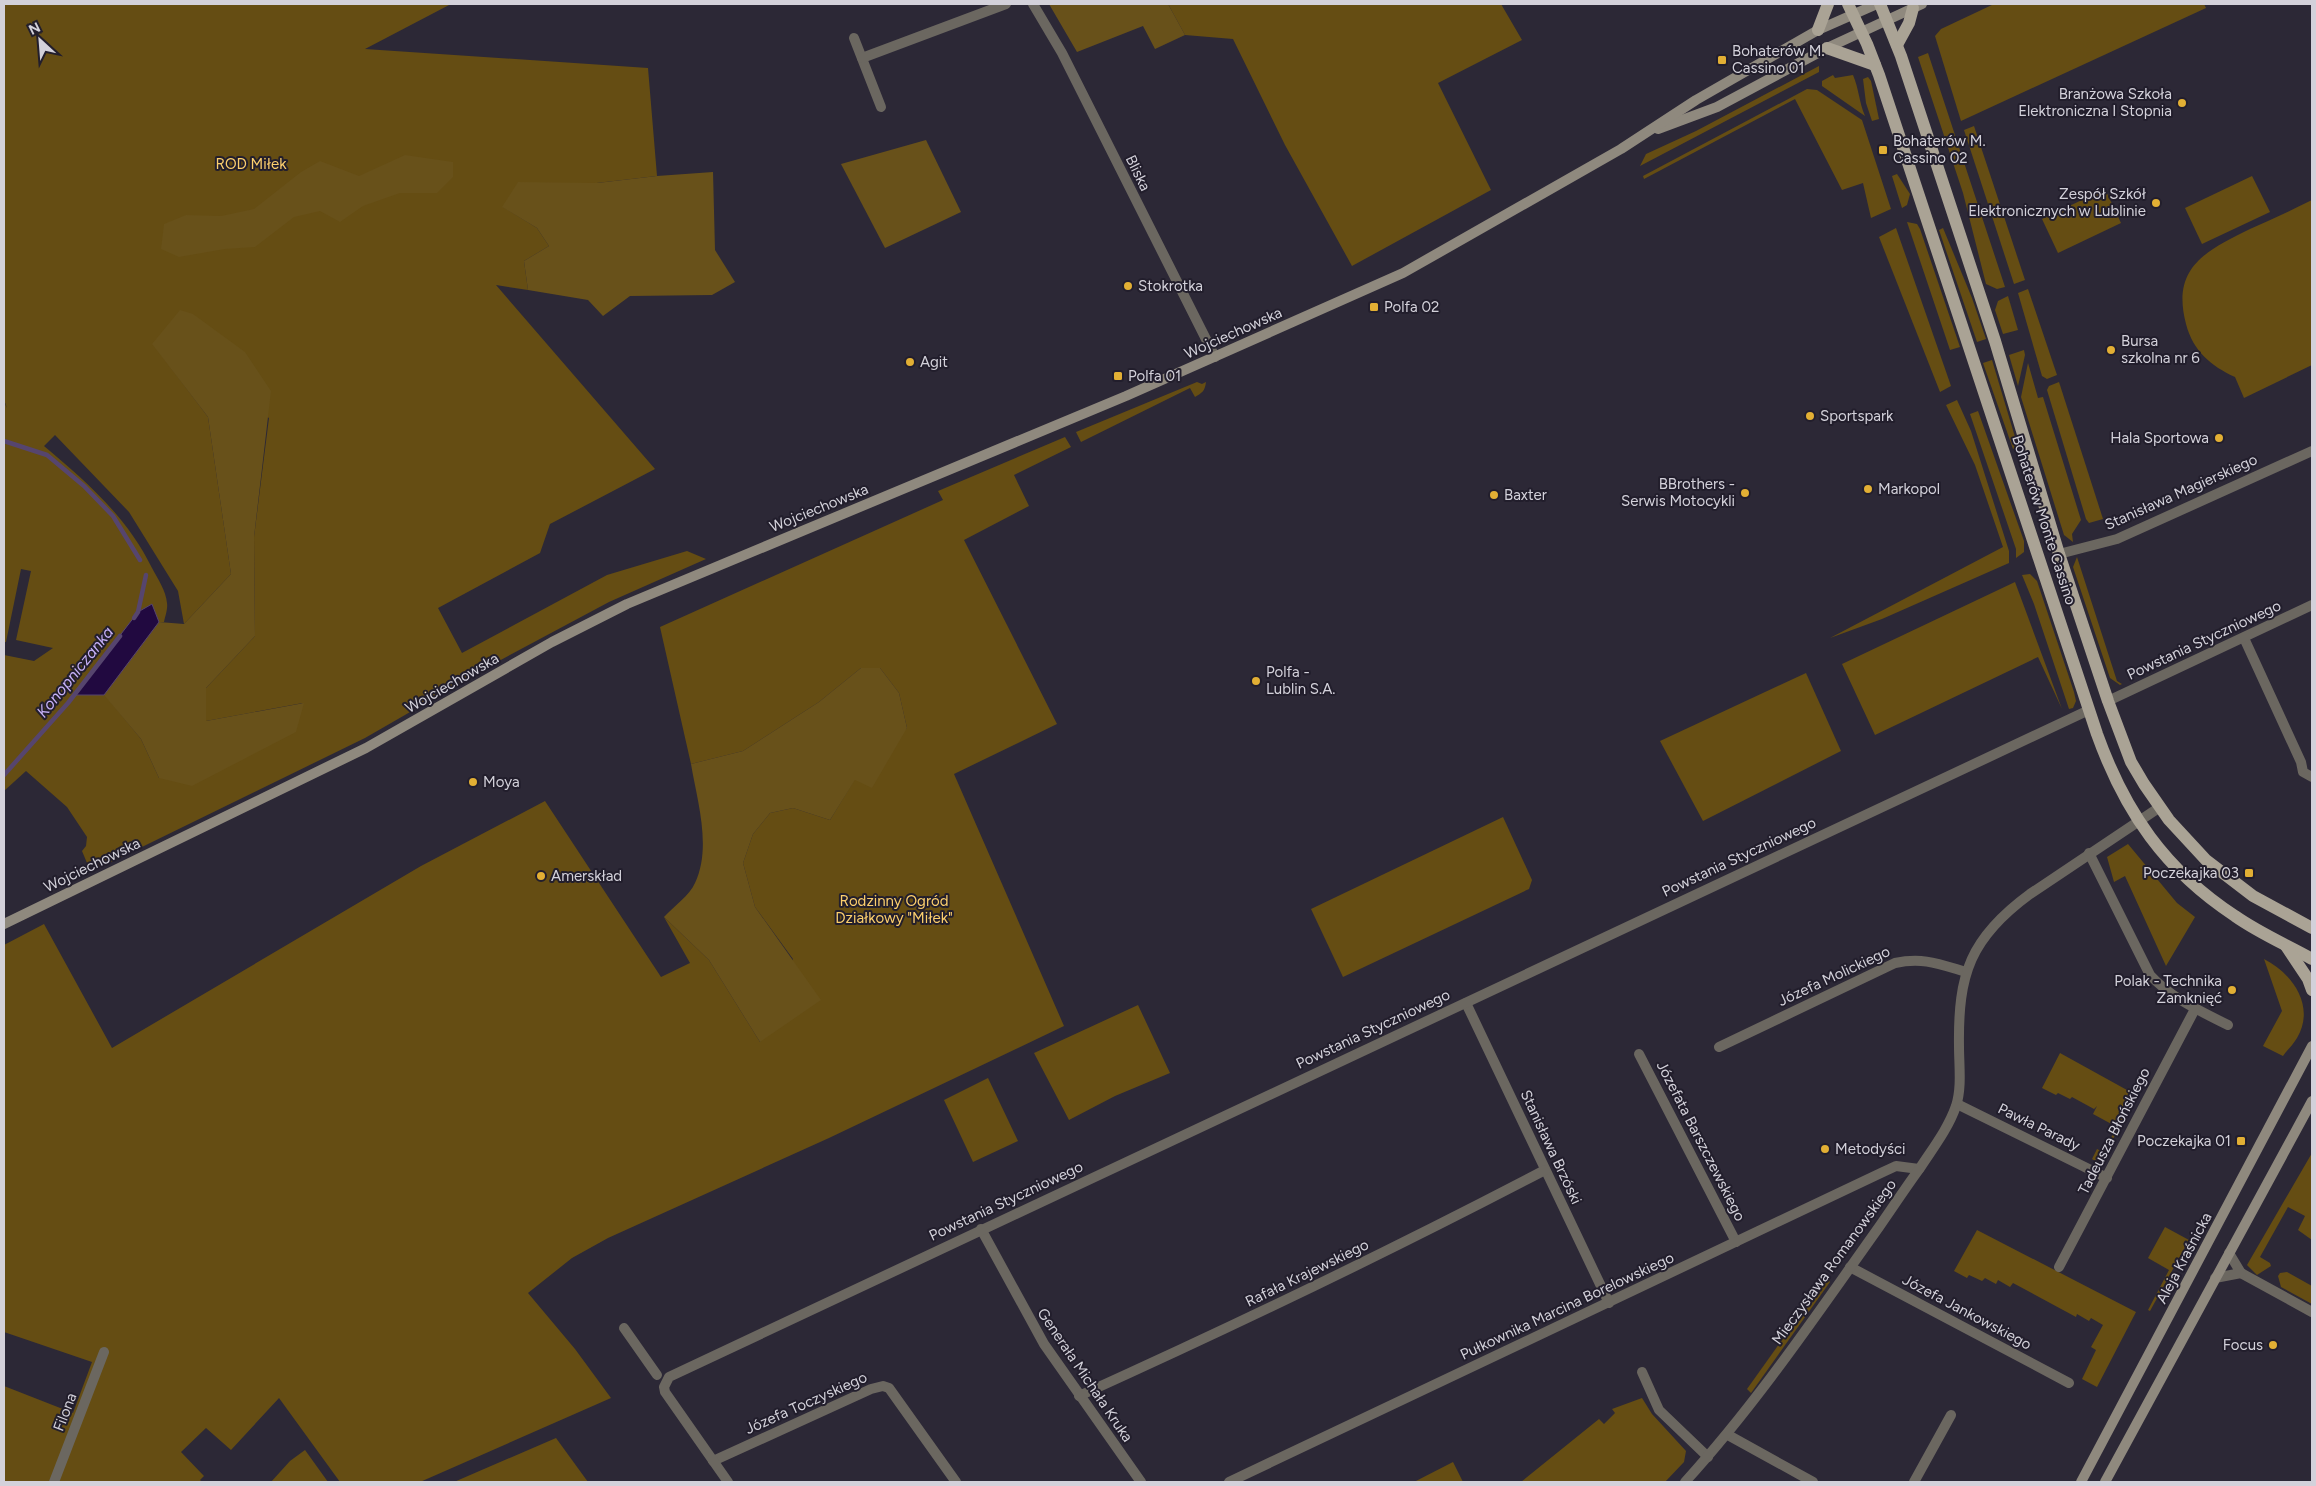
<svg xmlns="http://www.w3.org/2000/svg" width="2316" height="1486" font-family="Figtree,sans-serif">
  <rect width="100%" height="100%" fill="#2c2836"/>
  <g fill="#654d13" fill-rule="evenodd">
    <path d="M 4,4 L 451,4 L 365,49 L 648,68 L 657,176 L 597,183 L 503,207 L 537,228 L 549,246 L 524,261 L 528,290 L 496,285 L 655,469 L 550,524 L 540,553 L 438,608 L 462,653 L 607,575 L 687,551 L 706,559 L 609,602 L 497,662 L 365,738 L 101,867 L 87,863 L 82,851 L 86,846 L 87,837 L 67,807 L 26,771 L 4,791 L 4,655 L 34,661 L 53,648 L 16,640 L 31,571 L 21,569 L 6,642 L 4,642 L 4,402 L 7,408 L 4,400 ZM 153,344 L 269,418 L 254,537 L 255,636 L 206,688 L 206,721 L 303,703 L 159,778 L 141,739 L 105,695 L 159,622 L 164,622 C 165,617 168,609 167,603 C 166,591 158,579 152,568 C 127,517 87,482 44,446 L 55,435 L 129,512 L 178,591 L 184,624 L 231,574 L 208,417 Z"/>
    <path d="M 1168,4 L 1501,4 L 1522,40 L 1438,83 L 1491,190 L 1352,266 L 1285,145 L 1233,39 L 1185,35 Z"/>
    <path d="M 1994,4 L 2204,4 L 2206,8 L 1961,121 L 1935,36 L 1941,29 Z"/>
    <path d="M 1928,53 L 2005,287 L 1997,289 L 1986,284 L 1963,193 L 1918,57 Z"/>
    <path d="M 1819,66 L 1819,72 L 1640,166 L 1646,154 L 1696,131 Z"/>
    <path d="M 1833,75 L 1835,78 L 1853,75 C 1859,89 1859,102 1865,116 L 1822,86 L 1822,81 Z"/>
    <path d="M 1868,77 L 1871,81 L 1879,119 L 1872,121 L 1866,103 L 1863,79 Z"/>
    <path d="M 1807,89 L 1817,90 L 1862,120 L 1891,209 L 1871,218 L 1863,183 L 1842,190 L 1795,99 L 1644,179 L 1643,176 Z"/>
    <path d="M 1974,126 L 2025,280 L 2014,284 L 1964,130 Z"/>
    <path d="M 1897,174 L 1910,194 L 1907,205 L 1902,208 L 1892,176 Z"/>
    <path d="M 2252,176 L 2270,212 L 2202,244 L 2185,208 Z"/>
    <path d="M 2105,189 L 2121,223 L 2058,253 L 2042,219 Z"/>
    <path d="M 2312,200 L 2312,365 L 2244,398 L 2235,377 C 2211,366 2193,351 2186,324 C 2171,267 2206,251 2250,229 C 2271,220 2292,210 2312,200 Z"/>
    <path d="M 1907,222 L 1917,224 L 1920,229 L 1960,347 L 1950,350 Z"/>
    <path d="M 1896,228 L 1951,386 L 1940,392 L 1879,237 Z"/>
    <path d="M 1943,228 L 1972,298 L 1986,339 L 1977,342 L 1939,230 Z"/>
    <path d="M 2028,289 L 2057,375 L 2047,379 L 2042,376 L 2018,293 Z"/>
    <path d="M 2008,296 L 2018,330 L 2003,334 L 1995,310 L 1998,301 Z"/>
    <path d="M 2024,350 L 2025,355 L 2018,386 L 2009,355 Z"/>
    <path d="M 1992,360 L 2018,447 L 2013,449 L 1983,363 Z"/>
    <path d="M 2028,363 L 2038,398 L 2043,397 L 2081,520 L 2072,534 L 2073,542 L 2064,535 L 2021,397 Z"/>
    <path d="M 1197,382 L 1202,384 L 1206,382 C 1205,391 1202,393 1195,397 L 1190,388 L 1081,442 L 1076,432 Z"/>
    <path d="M 2059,382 L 2103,519 L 2089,523 L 2086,519 L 2047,390 L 2049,386 Z"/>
    <path d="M 1957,400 L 1971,431 L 2009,551 L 2009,563 L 1882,619 L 1830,638 L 2003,547 L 1975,465 L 1946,405 Z"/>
    <path d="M 1978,411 L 2024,541 L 2024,552 L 2016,558 L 2016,549 L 1970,414 Z"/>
    <path d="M 1065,437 L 1071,447 L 1014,475 L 1029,506 L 964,540 L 1057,724 L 954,774 L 1064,1026 L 829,1138 L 608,1238 L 572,1258 L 528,1293 L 575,1349 L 611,1398 L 420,1482 L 340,1482 L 279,1398 L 231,1450 L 206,1428 L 181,1452 L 204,1476 L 200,1480 L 202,1482 L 4,1482 L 4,1386 L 73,1413 L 92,1362 L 4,1332 L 4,945 L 44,924 L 112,1048 L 421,866 L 545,801 L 661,977 L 690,963 L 664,917 L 709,960 L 760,1042 L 793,959 L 755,907 L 743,863 L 753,834 L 770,813 L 793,808 L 830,820 L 855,779 L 907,728 L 899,693 L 880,668 L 861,668 L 819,702 L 743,751 L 691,764 L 660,627 L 943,500 L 938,491 Z"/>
    <path d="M 2077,557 L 2117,681 L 2122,684 L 2120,685 L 2110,678 L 2073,567 Z"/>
    <path d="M 2030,574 L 2037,581 L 2074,692 L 2076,701 L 2073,708 L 2069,709 L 2034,604 L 2022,575 Z"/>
    <path d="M 2015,582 L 2062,709 L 2038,657 L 1875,735 L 1842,664 Z"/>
    <path d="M 1806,673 L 1841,751 L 1703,821 L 1660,741 Z"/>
    <path d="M 1503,817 L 1532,880 L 1529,889 L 1343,977 L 1311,909 Z"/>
    <path d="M 2128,844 L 2177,903 L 2195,917 L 2166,966 L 2125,876 L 2114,882 L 2107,857 Z"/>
    <path d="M 2264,959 C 2292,973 2316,1006 2297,1038 C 2293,1045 2287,1050 2283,1056 L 2263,1046 L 2282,1011 Z"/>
    <path d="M 1138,1005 L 1170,1073 L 1115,1096 L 1069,1120 L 1034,1053 Z"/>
    <path d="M 2060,1053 L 2136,1095 L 2100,1164 L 2092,1159 L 2097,1149 L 2103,1152 L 2117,1127 L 2093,1114 L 2097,1106 L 2094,1109 L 2072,1097 L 2070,1099 L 2058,1093 L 2056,1095 L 2042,1088 Z"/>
    <path d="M 988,1078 L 1018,1141 L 973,1162 L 944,1100 Z"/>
    <path d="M 2312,1153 L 2312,1240 L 2298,1230 L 2305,1216 L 2288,1207 L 2260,1257 L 2270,1263 L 2271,1266 L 2257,1275 L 2247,1265 Z"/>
    <path d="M 2165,1227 L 2189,1240 L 2150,1311 L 2148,1310 L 2169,1270 L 2148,1258 Z"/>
    <path d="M 1977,1230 L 2136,1312 L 2097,1387 L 2082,1379 L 2096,1350 L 2091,1347 L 2103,1325 L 2091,1318 L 2089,1321 L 2077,1314 L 2076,1317 L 2013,1283 L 2010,1287 L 1998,1280 L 1996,1284 L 1985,1278 L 1982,1281 L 1969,1275 L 1967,1278 L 1954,1271 Z"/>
    <path d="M 2287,1272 L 2312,1286 L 2312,1304 L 2281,1287 L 2278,1276 L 2280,1273 Z"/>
    <path d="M 1827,1277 L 1830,1282 L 1751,1393 L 1747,1389 Z"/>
    <path d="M 1642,1398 L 1652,1414 L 1686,1451 L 1684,1462 L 1665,1482 L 1521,1482 L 1599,1419 L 1604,1424 L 1615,1413 L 1612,1409 Z"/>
    <path d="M 556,1438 L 588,1482 L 454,1482 Z"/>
    <path d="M 305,1450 L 328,1482 L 271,1482 L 290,1461 Z"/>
    <path d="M 1453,1462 L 1463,1482 L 1414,1482 Z"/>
  </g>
  <g fill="#68511a">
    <path d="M 1049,4 L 1168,4 L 1185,35 L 1155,49 L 1143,26 L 1077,52 Z"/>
    <path d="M 926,140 L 961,212 L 885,248 L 841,164 Z"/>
    <path d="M 405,155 L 453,162 L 453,177 L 437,193 L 400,193 L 363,206 L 340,222 L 320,211 L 294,217 L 255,247 L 225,249 L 179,257 L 161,249 L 164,224 L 186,215 L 221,216 L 254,209 L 301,172 L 320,161 L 359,176 Z"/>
    <path d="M 713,172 L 715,250 L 735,282 L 712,295 L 630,296 L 603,316 L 588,300 L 528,290 L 524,261 L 549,246 L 537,228 L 502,207 L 518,182 L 597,183 L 657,176 Z"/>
    <path d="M 180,310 L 193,314 L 245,352 L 271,391 L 254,537 L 255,636 L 206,688 L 206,721 L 304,703 L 296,732 L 192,786 L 159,778 L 141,739 L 104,695 L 159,622 L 184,624 L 231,574 L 208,417 L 152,344 Z"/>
    <path d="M 861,668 L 880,668 L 899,693 L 907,728 L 872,788 L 855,780 L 830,820 L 793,808 L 770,813 L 753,834 L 743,863 L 755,907 L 821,1000 L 760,1042 L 709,960 L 664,917 C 673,907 690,895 695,883 C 712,847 697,800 691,764 L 743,751 L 819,702 Z"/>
  </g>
  <path fill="#210940" stroke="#56456e" d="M 152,604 L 159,622 L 104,695 L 74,695 L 138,612 Z"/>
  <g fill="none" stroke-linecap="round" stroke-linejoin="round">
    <g stroke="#56456e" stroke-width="4.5">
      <path d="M 4,441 L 47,455 L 84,486 L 113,516 L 140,560"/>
      <path d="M 134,618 L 138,612 L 146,575"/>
      <path d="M 4,775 L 68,703 L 120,636"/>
    </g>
    <g stroke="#6b6760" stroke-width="10">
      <path d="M 1033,4 L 1062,53 L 1215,357"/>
      <path d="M 854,38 L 881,107"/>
      <path d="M 862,58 L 1006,4"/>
      <path d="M 2059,554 L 2117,539 L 2312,451"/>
      <path d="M 2244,638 L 2301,762 L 2303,772 L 2312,777"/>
      <path d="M 2108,701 L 2312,605"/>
      <path d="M 2089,853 L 2150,975 C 2171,998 2200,1011 2228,1025"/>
      <path d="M 1466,1003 L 1609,1303"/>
      <path d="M 1719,1047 L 1895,963 C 1923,957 1939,964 1966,972"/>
      <path d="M 1639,1054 L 1736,1242"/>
      <path d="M 1957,1104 L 2107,1178"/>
      <path d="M 981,1229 L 1044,1344 L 1141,1482"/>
      <path d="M 1850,1267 L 2069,1383"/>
      <path d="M 2059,1267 L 2195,1009"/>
      <path d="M 2241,1273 L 2312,1312"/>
      <path d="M 2215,1278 L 2241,1273 L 2229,1253"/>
      <path d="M 624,1328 L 657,1375"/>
      <path d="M 1642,1372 L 1659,1410 L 1708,1457"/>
      <path d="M 1079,1396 C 1236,1325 1392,1250 1545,1170"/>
      <path d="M 1728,1435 L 1813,1482"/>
      <path d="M 713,1461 L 871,1389 L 883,1386 L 889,1388 L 956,1482"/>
      <path d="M 54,1482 L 104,1352"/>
      <path d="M 728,1482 L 665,1392 L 664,1387 L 669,1377 L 2089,710"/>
      <path d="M 1229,1482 L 1883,1172 L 1896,1166 L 1919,1169"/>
      <path d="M 1685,1482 C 1757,1403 1817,1314 1879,1227 C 1893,1207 1906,1187 1920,1168 C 1933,1148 1948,1129 1956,1106 C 1962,1087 1959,1066 1959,1046 C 1958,974 1970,938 2030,894 L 2160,807"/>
      <path d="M 1914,1482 L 1951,1415"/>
    </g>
    <g stroke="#8f897e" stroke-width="10">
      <path d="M 1658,129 L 1717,107 L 1827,48 L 1922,4"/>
      <path d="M 4,924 L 366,748 L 552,642 L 627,604 L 1126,396 L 1403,273 L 1621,149 L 1696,100 L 1818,30 L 1877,4"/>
      <path d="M 2081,1482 L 2312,1046"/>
      <path d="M 2105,1482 L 2312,1101"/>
    </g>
    <g stroke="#aaa395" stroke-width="12">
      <path d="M 1848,4 L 1867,44 L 1879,75 L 2097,734 C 2125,812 2165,870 2235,916 C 2259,933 2287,945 2312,959"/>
      <path d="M 1880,4 L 1901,56 L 1995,341 L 2059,554 L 2108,701 L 2131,762 L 2144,784 L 2169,820 L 2206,860 L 2253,896 L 2312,928"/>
      <path d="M 1818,30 L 1828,4"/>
      <path d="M 1897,45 L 1909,23 L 1913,8"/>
      <path d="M 1827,48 L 1875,65"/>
      <path d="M 2286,946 L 2308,979 L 2312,990"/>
    </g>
  </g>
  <g fill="#e2af34" stroke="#221e2c" stroke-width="2">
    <rect x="1717" y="55" width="10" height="10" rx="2.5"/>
    <circle cx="2182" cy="103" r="5"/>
    <rect x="1878" y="145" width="10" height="10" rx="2.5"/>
    <circle cx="2156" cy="203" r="5"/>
    <circle cx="1128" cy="286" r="5"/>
    <rect x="1369" y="302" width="10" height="10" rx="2.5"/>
    <circle cx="2111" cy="350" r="5"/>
    <circle cx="910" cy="362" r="5"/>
    <rect x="1113" y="371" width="10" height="10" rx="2.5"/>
    <circle cx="1810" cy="416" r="5"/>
    <circle cx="2219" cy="438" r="5"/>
    <circle cx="1868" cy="489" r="5"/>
    <circle cx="1745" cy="493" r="5"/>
    <circle cx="1494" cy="495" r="5"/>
    <circle cx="1256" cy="681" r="5"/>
    <circle cx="473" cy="782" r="5"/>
    <rect x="2244" y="868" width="10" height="10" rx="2.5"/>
    <circle cx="541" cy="876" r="5"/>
    <circle cx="2232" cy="990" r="5"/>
    <rect x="2236" y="1136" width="10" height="10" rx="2.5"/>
    <circle cx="1825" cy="1149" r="5"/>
    <circle cx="2273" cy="1345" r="5"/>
  </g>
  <g text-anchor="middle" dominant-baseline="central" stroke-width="4" stroke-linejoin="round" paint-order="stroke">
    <g font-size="15" fill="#d3d1da" stroke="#221e2c" text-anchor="start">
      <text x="1732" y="51">Bohaterów M.<tspan x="1732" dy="17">Cassino 01</tspan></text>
      <text x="2172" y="94" text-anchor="end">Branżowa Szkoła<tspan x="2172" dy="17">Elektroniczna I Stopnia</tspan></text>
      <text x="1893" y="141">Bohaterów M.<tspan x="1893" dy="17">Cassino 02</tspan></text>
      <text x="2146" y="194" text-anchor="end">Zespół Szkół<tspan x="2146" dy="17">Elektronicznych w Lublinie</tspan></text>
      <text x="1138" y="286">Stokrotka</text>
      <text x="1384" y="307">Polfa 02</text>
      <text x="2121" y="341">Bursa<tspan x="2121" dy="17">szkolna nr 6</tspan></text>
      <text x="920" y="362">Agit</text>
      <text x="1128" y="376">Polfa 01</text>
      <text x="1820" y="416">Sportspark</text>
      <text x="2209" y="438" text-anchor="end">Hala Sportowa</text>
      <text x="1735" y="484" text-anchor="end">BBrothers -<tspan x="1735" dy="17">Serwis Motocykli</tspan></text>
      <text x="1878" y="489">Markopol</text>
      <text x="1504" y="495">Baxter</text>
      <text x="1266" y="672">Polfa -<tspan x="1266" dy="17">Lublin S.A.</tspan></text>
      <text x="483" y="782">Moya</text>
      <text x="2239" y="873" text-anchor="end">Poczekajka 03</text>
      <text x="551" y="876">Amerskład</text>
      <text x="2222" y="981" text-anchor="end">Polak - Technika<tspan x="2222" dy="17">Zamknięć</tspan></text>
      <text x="2231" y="1141" text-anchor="end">Poczekajka 01</text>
      <text x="1835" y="1149">Metodyści</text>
      <text x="2263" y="1345" text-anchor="end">Focus</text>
    </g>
    <g font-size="15" fill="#fccf6d" stroke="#221e2c">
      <text x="251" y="164">ROD Miłek</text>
      <text x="894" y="901">Rodzinny Ogród<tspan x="894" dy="17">Działkowy "Miłek"</tspan></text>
    </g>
    <g font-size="15" fill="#d3d1da" stroke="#221e2c">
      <text transform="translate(1138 173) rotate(64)">Bliska</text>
      <text transform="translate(1233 333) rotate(-24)">Wojciechowska</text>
      <text transform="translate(2181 492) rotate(-24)">Stanisława Magierskiego</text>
      <text transform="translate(819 508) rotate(-22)">Wojciechowska</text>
      <text transform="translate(2044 520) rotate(72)">Bohaterów Monte Cassino</text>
      <text transform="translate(2204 640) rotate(-25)">Powstania Styczniowego</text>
      <text transform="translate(452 683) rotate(-30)">Wojciechowska</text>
      <text transform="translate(1739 857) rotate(-25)">Powstania Styczniowego</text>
      <text transform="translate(92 865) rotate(-26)">Wojciechowska</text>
      <text transform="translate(1834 976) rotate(-25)">Józefa Molickiego</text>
      <text transform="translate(1373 1029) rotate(-25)">Powstania Styczniowego</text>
      <text transform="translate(2039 1127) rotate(26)">Pawła Parady</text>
      <text transform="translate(2114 1131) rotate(-63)">Tadeusza Błońskiego</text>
      <text transform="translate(1701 1141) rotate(63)">Józefata Barszczewskiego</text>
      <text transform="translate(1551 1147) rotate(65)">Stanisława Brzóski</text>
      <text transform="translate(1006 1201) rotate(-25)">Powstania Styczniowego</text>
      <text transform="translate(2184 1258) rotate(-62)">Aleja Kraśnicka</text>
      <text transform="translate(1834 1262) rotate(-54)">Mieczysława Romanowskiego</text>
      <text transform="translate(1307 1273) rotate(-26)">Rafała Krajewskiego</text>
      <text transform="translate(1567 1306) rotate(-25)">Pułkownika Marcina Borelowskiego</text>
      <text transform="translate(1967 1312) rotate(28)">Józefa Jankowskiego</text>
      <text transform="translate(1085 1375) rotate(56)">Generała Michała Kruka</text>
      <text transform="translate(806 1403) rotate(-24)">Józefa Toczyskiego</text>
      <text transform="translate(65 1412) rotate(-69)">Filona</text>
    </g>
    <g font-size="16" font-style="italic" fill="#c7b1f8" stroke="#221e2c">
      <text transform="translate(75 672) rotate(-51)">Konopniczanka</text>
    </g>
  </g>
  <rect width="2316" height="1486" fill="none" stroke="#d3d1da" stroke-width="10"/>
  <g transform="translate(40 40) rotate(334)" stroke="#221e2c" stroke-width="4" paint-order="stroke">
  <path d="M0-4L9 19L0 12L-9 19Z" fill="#d3d1da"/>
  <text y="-8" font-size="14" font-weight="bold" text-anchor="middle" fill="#d3d1da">N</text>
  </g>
</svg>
